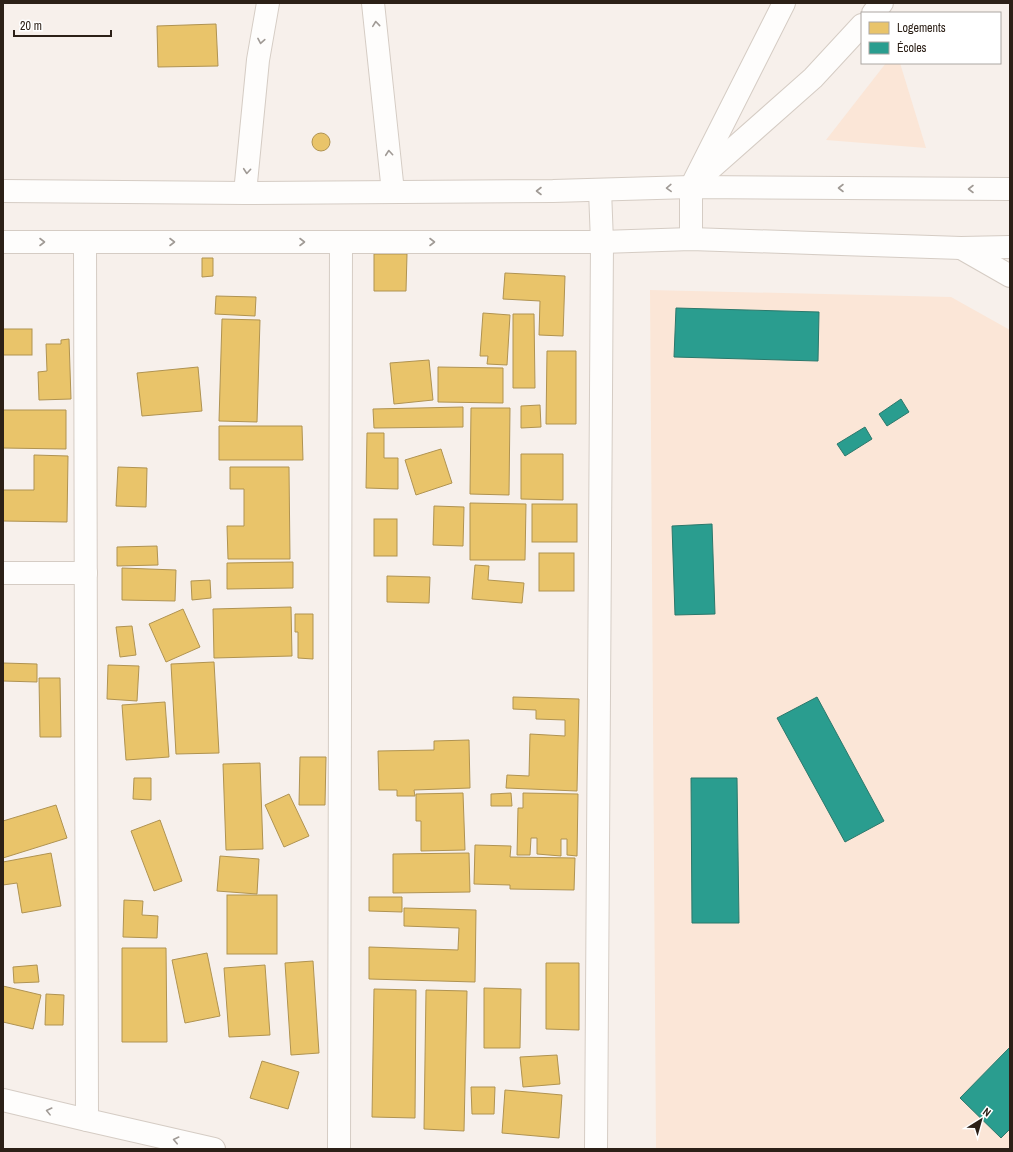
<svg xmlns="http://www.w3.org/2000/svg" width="1013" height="1152" font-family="'Archivo Narrow',sans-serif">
  <rect width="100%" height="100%" fill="#f7f0eb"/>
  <g fill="#fbe6d7">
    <path d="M 886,63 L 900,63 L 926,148 L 826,140 Z"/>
    <path d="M 650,290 L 951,297 L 1010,330 L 1010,1149 L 656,1149 Z"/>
  </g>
  <g fill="#e9c46a" stroke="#b09351">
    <path d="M 216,24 L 218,66 L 158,67 L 157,26 Z"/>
    <circle cx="321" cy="142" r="9"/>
    <path d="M 374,254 L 407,254 L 406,291 L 374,291 Z"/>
    <path d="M 202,258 L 213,258 L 213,276 L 202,277 Z"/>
    <path d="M 505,273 L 565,276 L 563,336 L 539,335 L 540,301 L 503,299 Z"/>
    <path d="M 216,296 L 256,297 L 255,316 L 215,314 Z"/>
    <path d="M 483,313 L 510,315 L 507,365 L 487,364 L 488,356 L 480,356 Z"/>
    <path d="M 513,314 L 534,314 L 535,388 L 513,388 Z"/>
    <path d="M 222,319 L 260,320 L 257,422 L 219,421 Z"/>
    <rect x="3" y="329" width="29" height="26"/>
    <path d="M 69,339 L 71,399 L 39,400 L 38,372 L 47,371 L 46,344 L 61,344 L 61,340 Z"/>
    <path d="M 547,351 L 576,351 L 576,424 L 546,424 Z"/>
    <path d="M 429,360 L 433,400 L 394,404 L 390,363 Z"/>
    <path d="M 198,367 L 202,411 L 142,416 L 137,373 Z"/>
    <path d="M 438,367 L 503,368 L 503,403 L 438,402 Z"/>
    <path d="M 540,405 L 541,427 L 521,428 L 521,406 Z"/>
    <path d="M 463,407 L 463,427 L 374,428 L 373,409 Z"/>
    <path d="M 471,408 L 510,408 L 509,495 L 470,494 Z"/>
    <path d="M 3,410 L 66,410 L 66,449 L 3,448 Z"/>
    <path d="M 219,426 L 302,426 L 303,460 L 219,460 Z"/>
    <path d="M 367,433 L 384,433 L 384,458 L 398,458 L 398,489 L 366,488 Z"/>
    <path d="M 441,449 L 452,483 L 416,495 L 405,460 Z"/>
    <path d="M 521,454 L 563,454 L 563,500 L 521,499 Z"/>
    <path d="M 34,455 L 68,456 L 67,522 L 3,521 L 3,490 L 34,490 Z"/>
    <path d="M 118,467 L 147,468 L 146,507 L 116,506 Z"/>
    <path d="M 230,467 L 289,467 L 290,559 L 228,559 L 227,526 L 244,526 L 244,489 L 230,489 Z"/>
    <path d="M 470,503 L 526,504 L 525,560 L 470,560 Z"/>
    <rect x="532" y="504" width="45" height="38"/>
    <path d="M 434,506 L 464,507 L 463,546 L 433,545 Z"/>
    <rect x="374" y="519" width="23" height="37"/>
    <path d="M 157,546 L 158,565 L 117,566 L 117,547 Z"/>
    <rect x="539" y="553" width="35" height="38"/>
    <path d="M 293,562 L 293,588 L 227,589 L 227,563 Z"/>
    <path d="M 475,565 L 489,566 L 488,580 L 524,583 L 522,603 L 472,599 Z"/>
    <path d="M 122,568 L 176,570 L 175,601 L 122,600 Z"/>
    <path d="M 387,576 L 430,577 L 429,603 L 387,602 Z"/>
    <path d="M 210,580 L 211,598 L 192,600 L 191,581 Z"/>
    <path d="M 291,607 L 292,656 L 214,658 L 213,609 Z"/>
    <path d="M 183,609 L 200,647 L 166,662 L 149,624 Z"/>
    <path d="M 295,614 L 313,614 L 313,659 L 298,658 L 298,632 L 295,632 Z"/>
    <path d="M 132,626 L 136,655 L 120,657 L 116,627 Z"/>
    <path d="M 214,662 L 219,753 L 176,754 L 171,664 Z"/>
    <path d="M 3,663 L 37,664 L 37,682 L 3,681 Z"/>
    <path d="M 108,665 L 139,666 L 137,701 L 107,699 Z"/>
    <path d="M 39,678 L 60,678 L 61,737 L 40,737 Z"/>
    <path d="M 513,697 L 579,699 L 577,791 L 506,788 L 507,775 L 529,776 L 530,734 L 565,736 L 565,720 L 536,719 L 536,710 L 513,709 Z"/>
    <path d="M 165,702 L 169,757 L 126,760 L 122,705 Z"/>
    <path d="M 469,740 L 470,788 L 414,790 L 415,796 L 397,796 L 397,790 L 379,790 L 378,751 L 434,750 L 434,741 Z"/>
    <path d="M 300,757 L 326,757 L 325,805 L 299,805 Z"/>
    <path d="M 260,763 L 263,849 L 226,850 L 223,764 Z"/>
    <path d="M 134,778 L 151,778 L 151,800 L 133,799 Z"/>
    <path d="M 463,793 L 465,850 L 421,851 L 421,821 L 416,821 L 416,794 Z"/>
    <path d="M 511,793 L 512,806 L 491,806 L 491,794 Z"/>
    <path d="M 523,793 L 578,794 L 577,856 L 567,855 L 567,839 L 561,839 L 561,856 L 537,854 L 537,838 L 531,838 L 530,855 L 517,855 L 518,808 L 523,808 Z"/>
    <path d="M 289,794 L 309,836 L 284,847 L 265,805 Z"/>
    <path d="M 56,805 L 67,838 L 3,858 L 3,821 Z"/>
    <path d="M 160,820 L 182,881 L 154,891 L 131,831 Z"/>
    <path d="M 475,845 L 511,846 L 510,857 L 575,858 L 574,890 L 510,889 L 510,885 L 474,884 Z"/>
    <path d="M 51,853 L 61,906 L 22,913 L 17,883 L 3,885 L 3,862 Z"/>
    <path d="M 469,853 L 470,892 L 393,893 L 393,854 Z"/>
    <path d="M 220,856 L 259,859 L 257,894 L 217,891 Z"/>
    <rect x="227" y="895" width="50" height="59"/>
    <path d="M 369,897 L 402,897 L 402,912 L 369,911 Z"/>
    <path d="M 124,900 L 143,901 L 142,915 L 158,916 L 157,938 L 123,937 Z"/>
    <path d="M 404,908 L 476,910 L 475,982 L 369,979 L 369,947 L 458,950 L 459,928 L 404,926 Z"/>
    <path d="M 122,948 L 166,948 L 167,1042 L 122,1042 Z"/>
    <path d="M 207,953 L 220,1016 L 185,1023 L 172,960 Z"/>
    <path d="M 313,961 L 319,1053 L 291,1055 L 285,963 Z"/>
    <path d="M 546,963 L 579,963 L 579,1030 L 546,1029 Z"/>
    <path d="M 37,965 L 39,982 L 14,983 L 13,967 Z"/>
    <path d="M 265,965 L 270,1035 L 229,1037 L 224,968 Z"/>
    <path d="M 3,986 L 41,995 L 33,1029 L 3,1022 Z"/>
    <path d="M 484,988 L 521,989 L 520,1048 L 484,1048 Z"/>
    <path d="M 374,989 L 416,990 L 415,1118 L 372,1117 Z"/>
    <path d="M 426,990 L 467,991 L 464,1131 L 424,1129 Z"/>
    <path d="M 46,994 L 64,995 L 63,1025 L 45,1025 Z"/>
    <path d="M 557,1055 L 560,1084 L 523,1087 L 520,1057 Z"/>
    <path d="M 262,1061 L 299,1072 L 288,1109 L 250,1098 Z"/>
    <path d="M 471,1087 L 495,1087 L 494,1114 L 472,1114 Z"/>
    <path d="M 505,1090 L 562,1095 L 559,1138 L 502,1133 Z"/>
  </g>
  <g fill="#2a9d8f" stroke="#2b786b">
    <path d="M 676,308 L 819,312 L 818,361 L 674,357 Z"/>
    <path d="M 901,399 L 909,412 L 887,426 L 879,414 Z"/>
    <path d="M 865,427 L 872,439 L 845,456 L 837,444 Z"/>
    <path d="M 712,524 L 715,614 L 675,615 L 672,526 Z"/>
    <path d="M 817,697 L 884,821 L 845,842 L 777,718 Z"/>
    <path d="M 691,778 L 737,778 L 739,923 L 692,923 Z"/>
    <path d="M 1010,1047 L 1010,1129 L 1001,1138 L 960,1098 Z"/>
  </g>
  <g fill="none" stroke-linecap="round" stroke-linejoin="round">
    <defs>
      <g id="minor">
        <path d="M 373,3 L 393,192"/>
        <path d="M 873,13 L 882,3"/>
        <path d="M 700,178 L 813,78 L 862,25"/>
        <path d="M 245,193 L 258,60 L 268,3"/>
        <path d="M 691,239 L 691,187 L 784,3"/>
        <path d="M 85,243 L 87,1120"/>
        <path d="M 961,248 L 1010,276"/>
        <path d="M 3,573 L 86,573"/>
        <path d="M 3,1100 L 87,1120 L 214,1149"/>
        <path d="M 339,1149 L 341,242"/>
        <path d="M 596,1149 L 602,242 L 600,190"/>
      </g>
      <g id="major">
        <path d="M 3,191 L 245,193 L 553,191 L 691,187 L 1010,189"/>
        <path d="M 3,242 L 602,242 L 691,239 L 961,248 L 1010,247"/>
      </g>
    </defs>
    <use href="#minor" stroke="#d5ccc4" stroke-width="24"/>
    <use href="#major" stroke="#d5ccc4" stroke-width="24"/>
    <use href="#minor" stroke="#fefdfc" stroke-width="22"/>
    <use href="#major" stroke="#fefdfc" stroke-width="22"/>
  </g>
  <defs><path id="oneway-chevron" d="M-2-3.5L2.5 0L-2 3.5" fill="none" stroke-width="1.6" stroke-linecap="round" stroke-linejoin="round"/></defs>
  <g stroke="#a09a95">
    <use href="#oneway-chevron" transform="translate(376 24) rotate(-96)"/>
    <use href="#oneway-chevron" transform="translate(261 41) rotate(100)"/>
    <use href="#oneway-chevron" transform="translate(389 153) rotate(-95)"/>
    <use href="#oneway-chevron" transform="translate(247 171) rotate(95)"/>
    <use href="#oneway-chevron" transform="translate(669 188) rotate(178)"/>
    <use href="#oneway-chevron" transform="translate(841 188) rotate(-180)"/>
    <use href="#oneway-chevron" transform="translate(971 189) rotate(180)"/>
    <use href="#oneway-chevron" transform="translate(539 191) rotate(180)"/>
    <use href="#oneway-chevron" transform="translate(42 242)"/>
    <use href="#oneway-chevron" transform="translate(172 242)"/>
    <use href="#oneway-chevron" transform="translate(302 242)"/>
    <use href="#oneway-chevron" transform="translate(432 242)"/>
    <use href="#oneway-chevron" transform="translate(49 1111) rotate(-166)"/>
    <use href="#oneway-chevron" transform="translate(176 1140) rotate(-167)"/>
  </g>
  <rect width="1013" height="1152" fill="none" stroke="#2c2017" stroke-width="8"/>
  <rect x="861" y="12" width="140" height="52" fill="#ffffff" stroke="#aba6a2"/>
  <rect x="869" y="22" width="20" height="12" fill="#e9c46a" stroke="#aba6a2"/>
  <text x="897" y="32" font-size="12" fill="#2c2017">Logements</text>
  <rect x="869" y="42" width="20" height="12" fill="#2a9d8f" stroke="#aba6a2"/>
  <text x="897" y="52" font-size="12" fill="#2c2017">Écoles</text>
  <g transform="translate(981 1120) rotate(37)" stroke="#ffffff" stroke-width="3" paint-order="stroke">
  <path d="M0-3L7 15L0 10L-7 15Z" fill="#2c2017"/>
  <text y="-6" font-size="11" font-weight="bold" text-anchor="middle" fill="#2c2017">N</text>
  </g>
  <path d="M14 30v6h97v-6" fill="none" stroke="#2c2017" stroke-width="2"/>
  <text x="20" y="30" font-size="12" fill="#2c2017" stroke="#ffffff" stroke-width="3" paint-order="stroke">20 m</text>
</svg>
